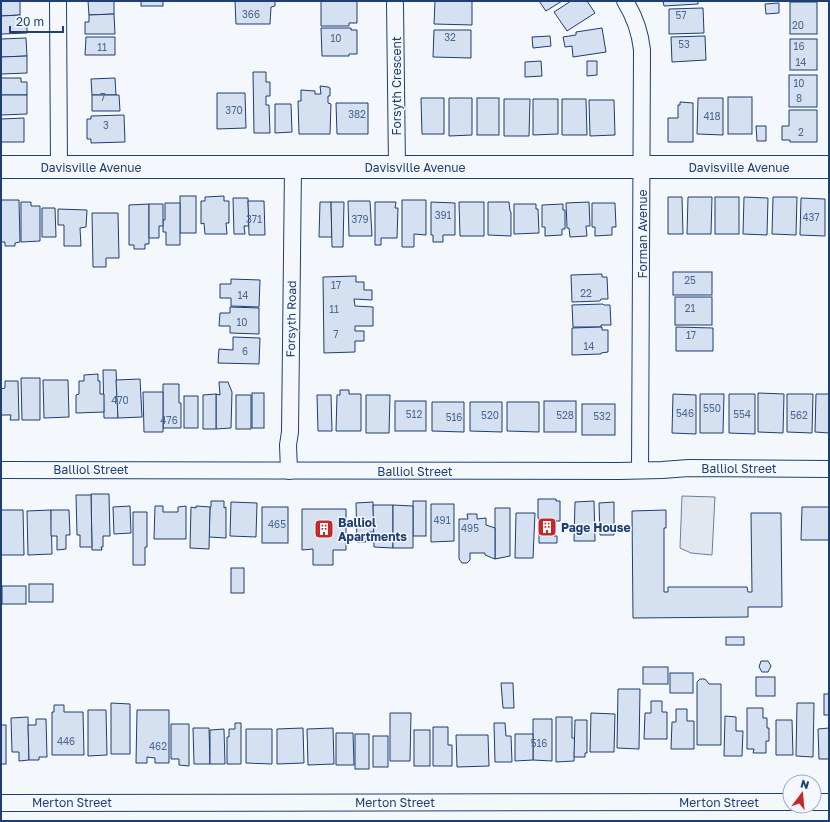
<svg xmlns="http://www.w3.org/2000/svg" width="830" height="822" font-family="'Golos Text',sans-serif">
  <rect width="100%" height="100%" fill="#f4f7fb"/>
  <path fill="#e3e8f0" stroke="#687fa3" d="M 682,496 L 715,497 L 712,555 L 691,553 L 680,548 Z"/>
  <g fill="#d5e0f0" stroke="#1d3f73">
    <path d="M 1,1 L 20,1 L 20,15 L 1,16 Z"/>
    <path d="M 88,1 L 114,1 L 114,14 L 89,15 Z"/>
    <rect x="141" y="1" width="22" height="5"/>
    <path d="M 235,1 L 275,1 L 275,6 L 271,7 L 270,24 L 236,24 Z"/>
    <path d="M 321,1 L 357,1 L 357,23 L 349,23 L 349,26 L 321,26 Z"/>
    <path d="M 435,1 L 472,1 L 472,25 L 434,24 Z"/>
    <path d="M 539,1 L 562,1 L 546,11 Z"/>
    <path d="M 571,1 L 587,1 L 595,13 L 567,31 L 554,12 Z"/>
    <path d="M 663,1 L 698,1 L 698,4 L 664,6 Z"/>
    <rect x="790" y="2" width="27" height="32"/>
    <path d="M 779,3 L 779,13 L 766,14 L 765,4 Z"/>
    <path d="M 703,8 L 704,33 L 669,34 L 669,9 Z"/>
    <path d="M 114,14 L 115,34 L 85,34 L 85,22 L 89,22 L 89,15 Z"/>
    <path d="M 20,15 L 20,25 L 27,25 L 27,33 L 1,34 L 1,16 Z"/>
    <path d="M 321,28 L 351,28 L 351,30 L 357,30 L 357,54 L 349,54 L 349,56 L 322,56 Z"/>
    <path d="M 602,28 L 606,52 L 573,57 L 572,46 L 565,47 L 563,37 L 576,35 L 576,32 Z"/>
    <path d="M 434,30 L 471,30 L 471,58 L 433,57 Z"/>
    <path d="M 550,36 L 551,46 L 533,48 L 532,37 Z"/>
    <path d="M 705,36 L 706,60 L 672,62 L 671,37 Z"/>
    <path d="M 86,37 L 115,37 L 115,55 L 85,55 Z"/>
    <path d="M 26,38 L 27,56 L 1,57 L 1,39 Z"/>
    <rect x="790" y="39" width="27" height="31"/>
    <path d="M 27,56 L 27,73 L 1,74 L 1,57 Z"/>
    <path d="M 541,61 L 542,76 L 525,77 L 525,62 Z"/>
    <path d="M 587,61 L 597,61 L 597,75 L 587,76 Z"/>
    <path d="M 253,72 L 266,72 L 266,82 L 270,82 L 270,96 L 266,96 L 266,105 L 269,105 L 270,133 L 254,133 Z"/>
    <rect x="789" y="75" width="28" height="32"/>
    <path d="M 1,78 L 21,78 L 21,82 L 27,82 L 27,95 L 1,95 Z"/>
    <path d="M 115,78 L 116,95 L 92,95 L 91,79 Z"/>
    <path d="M 320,86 L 328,87 L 330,88 L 330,96 L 328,96 L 328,103 L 331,104 L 330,134 L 299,134 L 298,101 L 301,101 L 301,90 L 315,91 L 315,94 L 321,94 Z"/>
    <path d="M 217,93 L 245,93 L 246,128 L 217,129 Z"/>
    <path d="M 1,95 L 27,95 L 27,114 L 1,115 Z"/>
    <path d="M 92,95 L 119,95 L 120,111 L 92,111 Z"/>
    <rect x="728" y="97" width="24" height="37"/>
    <path d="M 421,98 L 444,98 L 444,134 L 422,134 Z"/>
    <path d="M 449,98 L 472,98 L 472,135 L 449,136 Z"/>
    <rect x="477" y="98" width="22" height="37"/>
    <path d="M 698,98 L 723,98 L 723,135 L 697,134 Z"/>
    <path d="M 504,99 L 530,99 L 529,136 L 504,136 Z"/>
    <path d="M 533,99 L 558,99 L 558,134 L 533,135 Z"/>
    <path d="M 562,99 L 586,99 L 587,135 L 562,135 Z"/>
    <path d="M 589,100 L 614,100 L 615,135 L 590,136 Z"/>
    <path d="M 680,102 L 693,103 L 693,142 L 668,142 L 668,118 L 678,118 L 678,105 L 680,105 Z"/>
    <path d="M 336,103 L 368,103 L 368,134 L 337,134 Z"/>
    <path d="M 275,104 L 291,104 L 292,132 L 275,133 Z"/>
    <path d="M 789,110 L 817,110 L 817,142 L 790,142 L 790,140 L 782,140 L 782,126 L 789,126 Z"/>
    <path d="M 124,115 L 125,142 L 91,143 L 91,139 L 87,139 L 87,119 L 91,119 L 91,116 Z"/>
    <path d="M 24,118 L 24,142 L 1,142 L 1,119 Z"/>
    <path d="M 756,126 L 766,126 L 766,141 L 757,141 Z"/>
    <rect x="180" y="196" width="16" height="37"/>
    <path d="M 224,196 L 224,201 L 229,201 L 229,223 L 226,223 L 227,234 L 205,234 L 204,223 L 201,224 L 201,201 L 205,201 L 205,197 Z"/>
    <path d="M 668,197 L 682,197 L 683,234 L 668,234 Z"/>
    <path d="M 688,197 L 712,197 L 711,234 L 687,234 Z"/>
    <rect x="715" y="197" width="24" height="37"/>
    <path d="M 744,197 L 768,198 L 767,235 L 743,234 Z"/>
    <path d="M 773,197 L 797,197 L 796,235 L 772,234 Z"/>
    <path d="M 233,198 L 248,198 L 249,226 L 244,226 L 245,234 L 234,234 Z"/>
    <path d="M 801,198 L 825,199 L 825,236 L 800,235 Z"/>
    <path d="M 1,200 L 19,200 L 20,242 L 15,243 L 15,246 L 5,246 L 5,242 L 1,242 Z"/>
    <path d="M 402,200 L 426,200 L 426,235 L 414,234 L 414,247 L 402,247 Z"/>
    <path d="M 248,201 L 264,201 L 265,235 L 249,235 Z"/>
    <path d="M 348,201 L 370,201 L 372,236 L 349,236 Z"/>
    <path d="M 21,202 L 31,202 L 31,206 L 40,206 L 40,241 L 21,242 Z"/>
    <path d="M 320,202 L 331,202 L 332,237 L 319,237 Z"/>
    <path d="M 331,202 L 344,202 L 343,247 L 332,247 Z"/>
    <path d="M 375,202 L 396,202 L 395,208 L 398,208 L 397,238 L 381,238 L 381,245 L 375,245 Z"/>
    <path d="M 431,202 L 455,203 L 455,235 L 443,235 L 443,242 L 433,242 L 433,235 L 431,235 Z"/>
    <path d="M 459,202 L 484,202 L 484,236 L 460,236 Z"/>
    <path d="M 488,202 L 509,202 L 510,211 L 511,212 L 511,236 L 488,235 Z"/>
    <path d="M 589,202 L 590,226 L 586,226 L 587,236 L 570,237 L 569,228 L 567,228 L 566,203 Z"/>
    <path d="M 165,203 L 180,203 L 180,245 L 166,245 L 166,232 L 163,232 L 163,220 L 165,220 Z"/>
    <path d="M 592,203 L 615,203 L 616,227 L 612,227 L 612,235 L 595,236 L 595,227 L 592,227 Z"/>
    <path d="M 149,204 L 149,244 L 145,244 L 145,249 L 134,249 L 134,245 L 129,245 L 129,205 Z"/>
    <path d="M 149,204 L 163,204 L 163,226 L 159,226 L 159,238 L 149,238 Z"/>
    <path d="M 514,204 L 536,204 L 536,209 L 538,209 L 539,233 L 514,234 Z"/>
    <path d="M 563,204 L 563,210 L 565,210 L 565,229 L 562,229 L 562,235 L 545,236 L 545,227 L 542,227 L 542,205 Z"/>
    <path d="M 42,208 L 55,208 L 56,237 L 42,237 Z"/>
    <path d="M 58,209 L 87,210 L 86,227 L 80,228 L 81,246 L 64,246 L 64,225 L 58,225 Z"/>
    <path d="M 92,213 L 118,213 L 119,258 L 106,258 L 106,267 L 93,267 Z"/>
    <rect x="673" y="272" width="39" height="23"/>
    <path d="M 602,274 L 602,277 L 607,277 L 608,299 L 601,299 L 600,301 L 572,302 L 571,275 Z"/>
    <path d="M 356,276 L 356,282 L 364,282 L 364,290 L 372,290 L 372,300 L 354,299 L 355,306 L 373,307 L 373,326 L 355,326 L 355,331 L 364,331 L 364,341 L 355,341 L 355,352 L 324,353 L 323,277 Z"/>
    <path d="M 231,279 L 260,280 L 259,307 L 231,306 L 231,298 L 220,298 L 220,284 L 231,284 Z"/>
    <rect x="675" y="297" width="37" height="28"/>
    <path d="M 603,304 L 604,305 L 610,305 L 611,325 L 601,325 L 601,327 L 573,327 L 572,305 Z"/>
    <path d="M 230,307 L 259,308 L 259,334 L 230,333 L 230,326 L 219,326 L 220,313 L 230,313 Z"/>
    <path d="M 602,327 L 602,330 L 608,330 L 608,352 L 601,353 L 601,354 L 572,355 L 572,328 Z"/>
    <path d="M 676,327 L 713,328 L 713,351 L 676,351 Z"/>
    <path d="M 233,337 L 260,338 L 259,364 L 218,363 L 219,349 L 233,350 Z"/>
    <path d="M 103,370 L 116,370 L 118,418 L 104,418 Z"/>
    <path d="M 98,374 L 98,381 L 100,381 L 100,394 L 104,394 L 104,412 L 76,413 L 76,395 L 79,394 L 79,381 L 84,381 L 84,375 Z"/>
    <path d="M 21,378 L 40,378 L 40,420 L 22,420 Z"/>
    <path d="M 140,379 L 142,417 L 118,418 L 116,380 Z"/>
    <path d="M 43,380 L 68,380 L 69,417 L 44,418 Z"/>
    <path d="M 5,381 L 18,381 L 19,420 L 10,420 L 11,415 L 1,415 L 1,389 L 5,388 Z"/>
    <path d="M 219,382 L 228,382 L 232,392 L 231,428 L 216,429 L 216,394 L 220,395 Z"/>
    <path d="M 163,384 L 179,384 L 179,403 L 181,403 L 181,428 L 163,428 Z"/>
    <path d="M 340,390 L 349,390 L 349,394 L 361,394 L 361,431 L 336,431 L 337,395 L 340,395 Z"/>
    <path d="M 143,392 L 163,392 L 163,432 L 144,432 Z"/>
    <rect x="252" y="393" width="12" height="35"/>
    <path d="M 758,393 L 784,394 L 783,433 L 758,432 Z"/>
    <path d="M 216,394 L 216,429 L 203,429 L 203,395 Z"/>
    <path d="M 673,394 L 696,395 L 696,434 L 672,433 Z"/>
    <path d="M 700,394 L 724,394 L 723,433 L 700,433 Z"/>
    <path d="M 729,394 L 755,394 L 755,434 L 729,433 Z"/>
    <path d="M 787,394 L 813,394 L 812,433 L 787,432 Z"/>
    <path d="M 816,394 L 829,394 L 829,433 L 815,432 Z"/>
    <rect x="236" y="395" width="15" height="34"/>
    <path d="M 317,395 L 331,395 L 332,431 L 318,431 Z"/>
    <path d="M 366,395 L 390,395 L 389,433 L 366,433 Z"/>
    <rect x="184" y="396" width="14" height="32"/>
    <rect x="395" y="401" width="31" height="30"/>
    <rect x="544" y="401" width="32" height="31"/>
    <path d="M 432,402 L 464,402 L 464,432 L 432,431 Z"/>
    <path d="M 470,402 L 502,402 L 502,432 L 470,431 Z"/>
    <path d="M 507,402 L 539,402 L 539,432 L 507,431 Z"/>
    <rect x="582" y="404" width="33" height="31"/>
    <path d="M 91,494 L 109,494 L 110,536 L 103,536 L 103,547 L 101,547 L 102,550 L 92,550 Z"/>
    <path d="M 76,495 L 91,495 L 92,547 L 80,547 L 80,535 L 77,535 Z"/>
    <path d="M 538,499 L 556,499 L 556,501 L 560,501 L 560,521 L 554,521 L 554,536 L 557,536 L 557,543 L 539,543 L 539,518 L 538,518 Z"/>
    <path d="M 211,501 L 224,501 L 224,508 L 226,507 L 226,538 L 209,537 L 210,507 L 211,507 Z"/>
    <rect x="413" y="501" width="13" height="35"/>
    <path d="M 594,501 L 595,541 L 574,541 L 575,502 Z"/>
    <path d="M 231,502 L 257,503 L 256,537 L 230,536 Z"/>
    <path d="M 373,502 L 374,532 L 366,532 L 366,542 L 357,542 L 356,503 Z"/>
    <path d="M 614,502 L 614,535 L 600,535 L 599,503 Z"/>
    <path d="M 431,504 L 454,504 L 454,541 L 431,542 Z"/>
    <path d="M 373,505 L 393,505 L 393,548 L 374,547 Z"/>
    <path d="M 393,505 L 413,506 L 413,548 L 393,548 Z"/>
    <path d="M 130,506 L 131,533 L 114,534 L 113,507 Z"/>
    <path d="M 155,506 L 163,506 L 163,512 L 178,512 L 178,507 L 186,506 L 186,539 L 154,539 Z"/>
    <path d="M 196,506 L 210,507 L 209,549 L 190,548 L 191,507 L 196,508 Z"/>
    <rect x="262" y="507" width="26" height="36"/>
    <path d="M 802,507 L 829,507 L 829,540 L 801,540 Z"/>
    <path d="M 495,508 L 510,508 L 510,556 L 495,559 Z"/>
    <path d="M 302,509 L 346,509 L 346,550 L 333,550 L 333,565 L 313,565 L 313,549 L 302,550 Z"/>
    <path d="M 1,510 L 23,510 L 24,555 L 1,555 Z"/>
    <path d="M 51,510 L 52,554 L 28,555 L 27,511 Z"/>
    <path d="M 51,510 L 69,510 L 70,535 L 66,535 L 66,549 L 57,550 L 57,536 L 51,536 Z"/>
    <path d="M 666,510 L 666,528 L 664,528 L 664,592 L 668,592 L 668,587 L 747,587 L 748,592 L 752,592 L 751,513 L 781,513 L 782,607 L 748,607 L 748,617 L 633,618 L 632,511 Z"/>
    <path d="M 133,512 L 147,512 L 147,547 L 145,547 L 145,565 L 133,565 Z"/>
    <path d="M 516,513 L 535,513 L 533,558 L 515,558 Z"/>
    <path d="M 467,514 L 477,514 L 477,519 L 486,518 L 486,525 L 495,528 L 495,559 L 485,555 L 485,553 L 470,553 L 470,560 L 467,563 L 462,563 L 459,559 L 459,519 L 468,519 Z"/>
    <rect x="231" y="568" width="13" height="25"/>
    <rect x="29" y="584" width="24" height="18"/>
    <rect x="2" y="586" width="24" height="18"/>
    <rect x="726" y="637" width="18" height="8"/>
    <path d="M 761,661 L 768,661 L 771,666 L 768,672 L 762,672 L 759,667 Z"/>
    <rect x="643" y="667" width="25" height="17"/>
    <rect x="670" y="673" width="23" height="20"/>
    <rect x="756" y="677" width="19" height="19"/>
    <path d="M 700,679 L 705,679 L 709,684 L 721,684 L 721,745 L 697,745 L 697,682 Z"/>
    <path d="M 501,683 L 513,683 L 514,708 L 503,708 Z"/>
    <path d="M 618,689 L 640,689 L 639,749 L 617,748 Z"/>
    <rect x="824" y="694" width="5" height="21"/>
    <path d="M 651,701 L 662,701 L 662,712 L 667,712 L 667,739 L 644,739 L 645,713 L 651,713 Z"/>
    <path d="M 111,703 L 130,704 L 130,754 L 111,754 Z"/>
    <path d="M 797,703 L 814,703 L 813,757 L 796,756 Z"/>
    <path d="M 54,705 L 64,705 L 64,712 L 83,712 L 84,755 L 52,755 L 52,712 L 54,712 Z"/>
    <path d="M 747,708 L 763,708 L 763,718 L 767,718 L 767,728 L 769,728 L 769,741 L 766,741 L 766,753 L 753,753 L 754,749 L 747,749 Z"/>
    <path d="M 676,709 L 687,709 L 687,721 L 694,721 L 694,749 L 671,749 L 672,722 L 676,722 Z"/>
    <path d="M 88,710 L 106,710 L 107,755 L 88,756 Z"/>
    <path d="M 137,710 L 169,710 L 169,763 L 155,763 L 155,758 L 147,757 L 147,763 L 136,763 Z"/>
    <path d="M 390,713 L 411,713 L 410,761 L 390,761 Z"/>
    <path d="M 591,713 L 615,714 L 614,752 L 590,752 Z"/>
    <path d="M 725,716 L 736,717 L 736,731 L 743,731 L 742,756 L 724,756 Z"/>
    <path d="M 28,717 L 29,760 L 19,761 L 19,752 L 12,752 L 11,718 Z"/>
    <path d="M 556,717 L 572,717 L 572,738 L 575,738 L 574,761 L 556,762 Z"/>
    <path d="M 36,719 L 46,719 L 47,757 L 39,757 L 39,760 L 29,760 L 28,725 L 36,725 Z"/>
    <path d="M 533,719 L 552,719 L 552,761 L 533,760 Z"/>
    <path d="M 575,720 L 587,720 L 587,753 L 585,753 L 585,757 L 574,757 Z"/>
    <path d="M 776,720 L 792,720 L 793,755 L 776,755 Z"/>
    <path d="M 235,723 L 241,723 L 241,764 L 227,764 L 227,737 L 229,737 L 229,729 L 235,729 Z"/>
    <path d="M 494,723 L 505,723 L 506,736 L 511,736 L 512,762 L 495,762 Z"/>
    <path d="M 171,724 L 189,724 L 189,766 L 179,765 L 179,759 L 171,759 Z"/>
    <rect x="1" y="725" width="5" height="39"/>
    <path d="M 433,727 L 448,727 L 448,745 L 452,745 L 452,766 L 433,766 Z"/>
    <path d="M 193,728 L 209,728 L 210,764 L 194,764 Z"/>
    <path d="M 303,728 L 304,763 L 277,764 L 277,729 Z"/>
    <path d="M 333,728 L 334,764 L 308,765 L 307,729 Z"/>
    <path d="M 829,728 L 829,759 L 819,759 L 818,729 Z"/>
    <path d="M 224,729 L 225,764 L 210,764 L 210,730 Z"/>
    <path d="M 246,729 L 272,729 L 272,764 L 246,763 Z"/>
    <rect x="414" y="730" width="16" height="36"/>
    <path d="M 336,733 L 353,733 L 354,765 L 336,765 Z"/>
    <rect x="355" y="734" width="14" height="35"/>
    <path d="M 515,734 L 533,734 L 533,760 L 515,761 Z"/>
    <path d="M 456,735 L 488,735 L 489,766 L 457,767 Z"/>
    <rect x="373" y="736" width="15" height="31"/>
  </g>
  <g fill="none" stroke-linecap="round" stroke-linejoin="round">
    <defs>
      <g id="street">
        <path d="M 58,1 L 59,167"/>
        <path d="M 625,1 C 635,17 640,31 642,50 L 640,470"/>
        <path d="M 395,4 L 397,167"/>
        <path d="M 1,470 L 619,471 L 662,470 L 689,468 L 829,469"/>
        <path d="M 289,471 L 288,445 L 290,432 L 293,167"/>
        <path d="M 814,802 L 829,802"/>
        <path d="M 1,803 L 790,802"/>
      </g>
      <path id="secondary" d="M 1,167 L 829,167"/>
    </defs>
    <use href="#street" stroke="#1d3f73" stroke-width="18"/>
    <use href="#secondary" stroke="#1d3f73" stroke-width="24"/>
    <use href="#street" stroke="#f4f7fb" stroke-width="16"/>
    <use href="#secondary" stroke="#f4f7fb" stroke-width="22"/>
  </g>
  <defs>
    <symbol id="building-square" viewBox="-11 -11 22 22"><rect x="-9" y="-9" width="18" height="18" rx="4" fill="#c62828" stroke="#f4f7fb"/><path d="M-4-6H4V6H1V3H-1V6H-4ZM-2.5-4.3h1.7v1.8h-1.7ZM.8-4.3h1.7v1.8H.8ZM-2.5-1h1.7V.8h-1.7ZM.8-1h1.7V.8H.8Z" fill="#fff"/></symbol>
  </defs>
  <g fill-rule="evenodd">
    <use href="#building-square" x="536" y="516" width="22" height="22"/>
    <use href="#building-square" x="313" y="518" width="22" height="22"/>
  </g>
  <g text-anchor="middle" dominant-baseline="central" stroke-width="3" stroke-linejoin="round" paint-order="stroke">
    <g font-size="10" fill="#4b6792">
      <text x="251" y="14">366</text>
      <text x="681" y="15">57</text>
      <text x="798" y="25">20</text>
      <text x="450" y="37">32</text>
      <text x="336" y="38">10</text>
      <text x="684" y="44">53</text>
      <text x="799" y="46">16</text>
      <text x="102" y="47">11</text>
      <text x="801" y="62">14</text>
      <text x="799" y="83">10</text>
      <text x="103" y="97">7</text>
      <text x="799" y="98">8</text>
      <text x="234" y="110">370</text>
      <text x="357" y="114">382</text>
      <text x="712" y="116">418</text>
      <text x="106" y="125">3</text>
      <text x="801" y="132">2</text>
      <text x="443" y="215">391</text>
      <text x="811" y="217">437</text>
      <text x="254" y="219">371</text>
      <text x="360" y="219">379</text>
      <text x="690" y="280">25</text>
      <text x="336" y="285">17</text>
      <text x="586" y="293">22</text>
      <text x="243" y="295">14</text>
      <text x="690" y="308">21</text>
      <text x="334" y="309">11</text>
      <text x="242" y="322">10</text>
      <text x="336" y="334">7</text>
      <text x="691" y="335">17</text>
      <text x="589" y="346">14</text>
      <text x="245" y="351">6</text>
      <text x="120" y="400">470</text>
      <text x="712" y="408">550</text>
      <text x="685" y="413">546</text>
      <text x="414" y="414">512</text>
      <text x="742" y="414">554</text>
      <text x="490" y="415">520</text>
      <text x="565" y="415">528</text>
      <text x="799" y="415">562</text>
      <text x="602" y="416">532</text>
      <text x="454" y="417">516</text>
      <text x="169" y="420">476</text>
      <text x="442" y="520">491</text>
      <text x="277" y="524">465</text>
      <text x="470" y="528">495</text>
      <text x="66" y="741">446</text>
      <text x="539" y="743">516</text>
      <text x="158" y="746">462</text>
    </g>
    <g font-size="12" fill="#1d3f73" stroke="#f4f7fb">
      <text transform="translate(396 86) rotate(-90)">Forsyth Crescent</text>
      <text x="91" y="167">Davisville Avenue</text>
      <text x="415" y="167">Davisville Avenue</text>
      <text x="739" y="167">Davisville Avenue</text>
      <text transform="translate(642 234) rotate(-90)">Forman Avenue</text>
      <text transform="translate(291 319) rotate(-89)">Forsyth Road</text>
      <text x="739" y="468">Balliol Street</text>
      <text x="91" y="469">Balliol Street</text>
      <text x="415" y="471">Balliol Street</text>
      <text x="72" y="802">Merton Street</text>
      <text x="395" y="802">Merton Street</text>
      <text x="719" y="802">Merton Street</text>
    </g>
    <g font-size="12" font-weight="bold" fill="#1d3f73" stroke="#f4f7fb" text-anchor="start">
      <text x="338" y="522">Balliol<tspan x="338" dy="14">Apartments</tspan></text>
      <text x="561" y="527">Page House</text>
    </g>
  </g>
  <rect width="830" height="822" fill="none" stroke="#1d3f73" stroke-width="4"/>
  <g transform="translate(802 794) rotate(16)"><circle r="19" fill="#f4f7fb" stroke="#9eadc5"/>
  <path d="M0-3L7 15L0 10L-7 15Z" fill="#c62828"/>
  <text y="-6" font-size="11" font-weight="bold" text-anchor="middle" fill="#1d3f73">N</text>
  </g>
  <path d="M10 26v6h53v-6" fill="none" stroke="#1d3f73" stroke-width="2"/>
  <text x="16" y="26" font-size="12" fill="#1d3f73" stroke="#f4f7fb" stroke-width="3" paint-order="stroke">20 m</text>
</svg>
